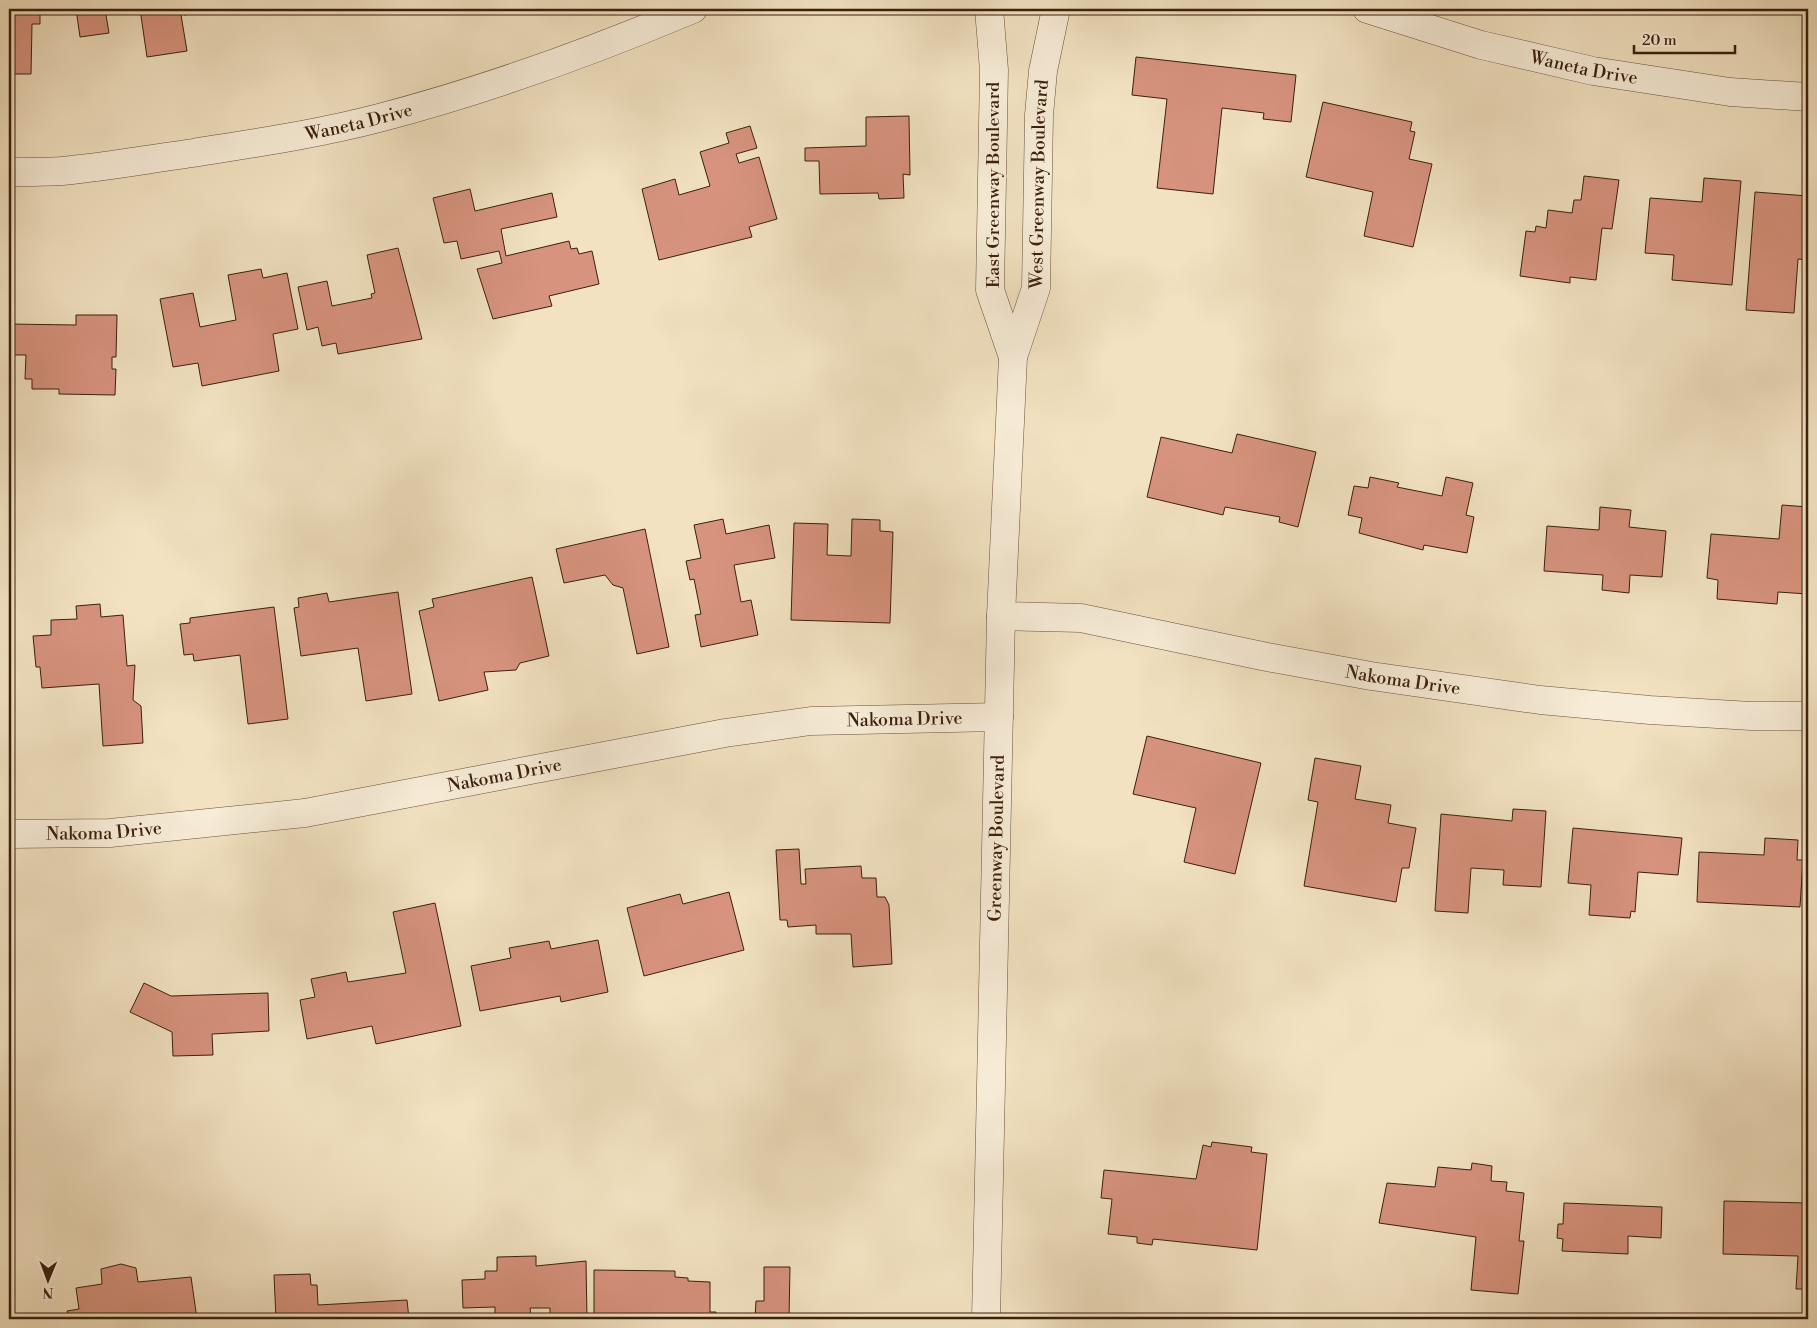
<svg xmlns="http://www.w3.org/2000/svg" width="1817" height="1328" font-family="'Libre Bodoni',serif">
  <rect width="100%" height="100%" fill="#f2e2c1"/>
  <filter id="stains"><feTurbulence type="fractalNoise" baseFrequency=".004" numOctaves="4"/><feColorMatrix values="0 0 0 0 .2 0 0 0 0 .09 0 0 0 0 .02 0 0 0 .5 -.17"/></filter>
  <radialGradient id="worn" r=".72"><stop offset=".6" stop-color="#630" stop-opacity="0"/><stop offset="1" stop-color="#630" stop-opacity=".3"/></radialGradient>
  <g fill="#d7937e" stroke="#3b1f0e">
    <path d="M 9,9 L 40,9 L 40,24 L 32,24 L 31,74 L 9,74 Z"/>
    <path d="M 76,9 L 105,9 L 109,33 L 80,37 Z"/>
    <path d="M 140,9 L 180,9 L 187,51 L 147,57 Z"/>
    <path d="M 183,9 L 225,9 L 184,15 Z"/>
    <path d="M 1136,57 L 1296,75 L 1291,122 L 1263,119 L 1264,113 L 1222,108 L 1213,194 L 1157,188 L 1167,99 L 1132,95 Z"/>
    <path d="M 1323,102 L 1412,122 L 1410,131 L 1415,132 L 1409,159 L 1432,164 L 1413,247 L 1364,236 L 1373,192 L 1306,177 Z"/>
    <path d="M 909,116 L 910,175 L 903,174 L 904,198 L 879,199 L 878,193 L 820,194 L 819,161 L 805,161 L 805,148 L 866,146 L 866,117 Z"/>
    <path d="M 750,126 L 757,148 L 736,154 L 739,163 L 759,157 L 777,219 L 749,227 L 752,237 L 659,260 L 642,189 L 675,179 L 679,195 L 710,186 L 700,152 L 729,143 L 726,133 Z"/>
    <path d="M 1584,176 L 1619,180 L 1612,229 L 1602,228 L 1596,280 L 1570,277 L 1570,283 L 1520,276 L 1526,231 L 1535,232 L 1536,226 L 1546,228 L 1548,210 L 1572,213 L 1574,200 L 1581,200 Z"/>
    <path d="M 1704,178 L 1741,181 L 1732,285 L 1672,280 L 1674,255 L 1645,253 L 1650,198 L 1702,202 Z"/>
    <path d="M 470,189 L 475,211 L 552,193 L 557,217 L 501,229 L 506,256 L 569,241 L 571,249 L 577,248 L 579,254 L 592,251 L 599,284 L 549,296 L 552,306 L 493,319 L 477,269 L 502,263 L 499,251 L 461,259 L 457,241 L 444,243 L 433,198 Z"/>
    <path d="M 1755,192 L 1808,196 L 1808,260 L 1798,259 L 1794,313 L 1746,310 Z"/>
    <path d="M 398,248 L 422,339 L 338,354 L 336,343 L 322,346 L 318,327 L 307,330 L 298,287 L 327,281 L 332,306 L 372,298 L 371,294 L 375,293 L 367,255 Z"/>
    <path d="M 261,269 L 263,278 L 287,273 L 298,329 L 273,334 L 279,371 L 202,386 L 198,363 L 173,367 L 160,299 L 193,293 L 200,327 L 236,320 L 228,275 Z"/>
    <path d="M 76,315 L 117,315 L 116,357 L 112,357 L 112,369 L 116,369 L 115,395 L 59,394 L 59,389 L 32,389 L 32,379 L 25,379 L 26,355 L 9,355 L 9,324 L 76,325 Z"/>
    <path d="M 1237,434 L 1316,452 L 1298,527 L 1279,522 L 1280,517 L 1225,507 L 1223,515 L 1147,497 L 1161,437 L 1232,453 Z"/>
    <path d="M 1370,477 L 1399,483 L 1397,487 L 1442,496 L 1446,477 L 1473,483 L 1466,515 L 1474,517 L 1467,553 L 1424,545 L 1423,550 L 1359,533 L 1362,518 L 1348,515 L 1354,486 L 1368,488 Z"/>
    <path d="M 1782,505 L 1808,507 L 1808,594 L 1778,592 L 1777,604 L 1717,599 L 1718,580 L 1707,578 L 1711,534 L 1779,539 Z"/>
    <path d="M 1600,507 L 1631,510 L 1629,527 L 1666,531 L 1662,577 L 1630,575 L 1629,593 L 1602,590 L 1603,575 L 1544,571 L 1547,526 L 1599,530 Z"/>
    <path d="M 723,519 L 726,534 L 769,525 L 775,558 L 734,565 L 741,602 L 751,600 L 758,635 L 701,647 L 695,615 L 701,614 L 694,579 L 690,580 L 686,561 L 701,558 L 694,525 Z"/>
    <path d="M 852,519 L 880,520 L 880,531 L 893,532 L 890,623 L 791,620 L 794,523 L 828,524 L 827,555 L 851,556 Z"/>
    <path d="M 645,529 L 669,647 L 637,654 L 623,588 L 613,585 L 605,575 L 564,583 L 556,549 Z"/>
    <path d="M 532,577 L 549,656 L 520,663 L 516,670 L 484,672 L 488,690 L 439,701 L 419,611 L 434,607 L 432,599 Z"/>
    <path d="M 398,592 L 412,694 L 366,701 L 358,648 L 301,656 L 294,608 L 299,607 L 298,598 L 327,593 L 329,602 Z"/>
    <path d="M 100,604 L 101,617 L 123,615 L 127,666 L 135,665 L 133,700 L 141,706 L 143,743 L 103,746 L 99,684 L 42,688 L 40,667 L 36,667 L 33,636 L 51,635 L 51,620 L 77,619 L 76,606 Z"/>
    <path d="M 274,607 L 288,719 L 248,724 L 240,655 L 194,661 L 193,654 L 184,655 L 180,624 L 190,623 L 190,618 Z"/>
    <path d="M 1147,736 L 1261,763 L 1235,874 L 1184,862 L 1196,808 L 1133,794 Z"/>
    <path d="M 1315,758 L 1361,766 L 1355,799 L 1391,805 L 1388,823 L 1416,828 L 1409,868 L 1402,868 L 1396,902 L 1304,886 L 1318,802 L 1308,800 Z"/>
    <path d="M 1513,809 L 1546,811 L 1541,887 L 1503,885 L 1504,870 L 1471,868 L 1468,913 L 1435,911 L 1441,814 L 1512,821 Z"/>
    <path d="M 1573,828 L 1682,838 L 1678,875 L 1638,872 L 1635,912 L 1631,911 L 1630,918 L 1589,915 L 1591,885 L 1568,883 Z"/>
    <path d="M 1765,838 L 1798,840 L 1797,860 L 1803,860 L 1800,907 L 1697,902 L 1699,852 L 1764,855 Z"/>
    <path d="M 799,849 L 801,884 L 806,884 L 805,869 L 861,866 L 862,878 L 876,878 L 877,897 L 885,897 L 889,905 L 892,964 L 853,967 L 851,934 L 816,934 L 816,925 L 788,927 L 787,920 L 780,920 L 776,850 Z"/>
    <path d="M 729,892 L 744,950 L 644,976 L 627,908 L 680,894 L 683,904 Z"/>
    <path d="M 435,903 L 461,1026 L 376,1044 L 372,1026 L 307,1039 L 300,1000 L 315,997 L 311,979 L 346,972 L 348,982 L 406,973 L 393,912 Z"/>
    <path d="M 598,940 L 608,992 L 561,1002 L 560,996 L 480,1011 L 471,966 L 511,958 L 509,948 L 549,941 L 551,949 Z"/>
    <path d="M 144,983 L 171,996 L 268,993 L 269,1031 L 212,1034 L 213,1055 L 173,1056 L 172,1032 L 130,1012 Z"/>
    <path d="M 1212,1142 L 1252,1147 L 1251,1152 L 1267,1154 L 1257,1250 L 1153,1239 L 1152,1245 L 1137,1243 L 1137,1237 L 1108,1234 L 1112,1199 L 1101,1198 L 1104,1170 L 1196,1179 L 1203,1145 L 1211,1147 Z"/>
    <path d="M 1472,1163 L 1492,1166 L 1491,1181 L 1507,1182 L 1506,1191 L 1524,1193 L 1519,1241 L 1524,1241 L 1518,1294 L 1471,1290 L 1476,1237 L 1379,1223 L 1387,1183 L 1435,1187 L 1438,1167 L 1471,1170 Z"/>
    <path d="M 1724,1201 L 1808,1203 L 1808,1289 L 1796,1289 L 1798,1256 L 1723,1254 Z"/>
    <path d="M 1564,1203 L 1662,1207 L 1661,1238 L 1628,1236 L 1628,1254 L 1562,1251 L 1563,1239 L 1557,1238 L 1558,1224 L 1563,1224 Z"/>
    <path d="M 536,1256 L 536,1266 L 586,1261 L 587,1319 L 550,1319 L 550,1308 L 530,1308 L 531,1316 L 495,1317 L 495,1307 L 463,1308 L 462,1280 L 485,1279 L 485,1271 L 497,1271 L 497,1257 Z"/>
    <path d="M 121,1264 L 136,1268 L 138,1282 L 191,1277 L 197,1319 L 69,1319 L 67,1311 L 79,1309 L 76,1288 L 102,1284 L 101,1269 Z"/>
    <path d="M 764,1267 L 790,1267 L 789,1319 L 755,1319 L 756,1301 L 764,1301 Z"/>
    <path d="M 594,1270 L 675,1271 L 675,1277 L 688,1278 L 688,1281 L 710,1282 L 710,1312 L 716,1312 L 716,1319 L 594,1319 Z"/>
    <path d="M 310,1274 L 311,1285 L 317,1285 L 318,1305 L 407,1300 L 409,1319 L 276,1319 L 274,1275 Z"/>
  </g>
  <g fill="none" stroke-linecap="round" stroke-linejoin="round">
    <defs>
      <g id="minor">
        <path d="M 989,9 L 994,70 L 990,290 L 1013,357"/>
        <path id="s1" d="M 1367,9 L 1481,45 L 1593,71 L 1730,92 L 1808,97"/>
        <path id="s2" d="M 9,172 C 26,172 44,172 62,171 C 105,167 149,159 193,153 C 255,143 318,134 379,118 C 486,90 591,52 693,9"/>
        <path id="s3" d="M 1001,616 L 1081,618 L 1267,657 L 1371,676 L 1540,700 L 1650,710 L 1751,716 L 1808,716"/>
        <path id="s4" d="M 9,834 L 110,833 L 305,813 L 725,733 L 811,721 L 999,717"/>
        <path id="s5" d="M 986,1319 L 1001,616 L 1013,357 L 1036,288 L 1039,115 L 1043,71 L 1056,9"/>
      </g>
    </defs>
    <use href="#minor" stroke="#69503b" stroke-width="29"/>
    <use href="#minor" stroke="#f7ecd7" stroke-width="28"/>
  </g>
  <g text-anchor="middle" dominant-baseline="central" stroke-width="5" stroke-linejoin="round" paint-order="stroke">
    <g font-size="18" fill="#3b1f0e" stroke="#f7ecd7">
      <text stroke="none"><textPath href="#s1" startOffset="225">Waneta Drive</textPath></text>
      <text stroke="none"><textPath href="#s2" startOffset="354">Waneta Drive</textPath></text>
      <text stroke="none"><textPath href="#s5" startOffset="1139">West Greenway Boulevard</textPath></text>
      <text transform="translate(993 185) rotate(-90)">East Greenway Boulevard</text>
      <text stroke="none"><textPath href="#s3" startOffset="408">Nakoma Drive</textPath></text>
      <text stroke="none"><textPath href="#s4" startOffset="905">Nakoma Drive</textPath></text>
      <text stroke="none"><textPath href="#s4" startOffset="500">Nakoma Drive</textPath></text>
      <text stroke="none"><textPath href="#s4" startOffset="95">Nakoma Drive</textPath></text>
      <text stroke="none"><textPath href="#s5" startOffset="481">Greenway Boulevard</textPath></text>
    </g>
  </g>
  <rect width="1817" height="1328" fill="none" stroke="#f2e2c1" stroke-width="30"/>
  <rect x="10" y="10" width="1797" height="1308" fill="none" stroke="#3b1f0e" stroke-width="2.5"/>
  <rect x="15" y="15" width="1787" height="1298" fill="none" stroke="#3b1f0e"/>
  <g transform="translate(48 1280) rotate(181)" stroke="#f7ecd7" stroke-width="4" paint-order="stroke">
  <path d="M0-4L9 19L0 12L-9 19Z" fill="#3b1f0e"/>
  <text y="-8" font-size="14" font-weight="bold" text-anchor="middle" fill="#3b1f0e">N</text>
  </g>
  <path d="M1634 45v8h101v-8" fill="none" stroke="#3b1f0e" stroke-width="2.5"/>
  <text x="1642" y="45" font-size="15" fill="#3b1f0e" stroke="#f7ecd7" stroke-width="4" paint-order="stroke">20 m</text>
  <rect width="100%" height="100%" filter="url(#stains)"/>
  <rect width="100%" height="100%" fill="url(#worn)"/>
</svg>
